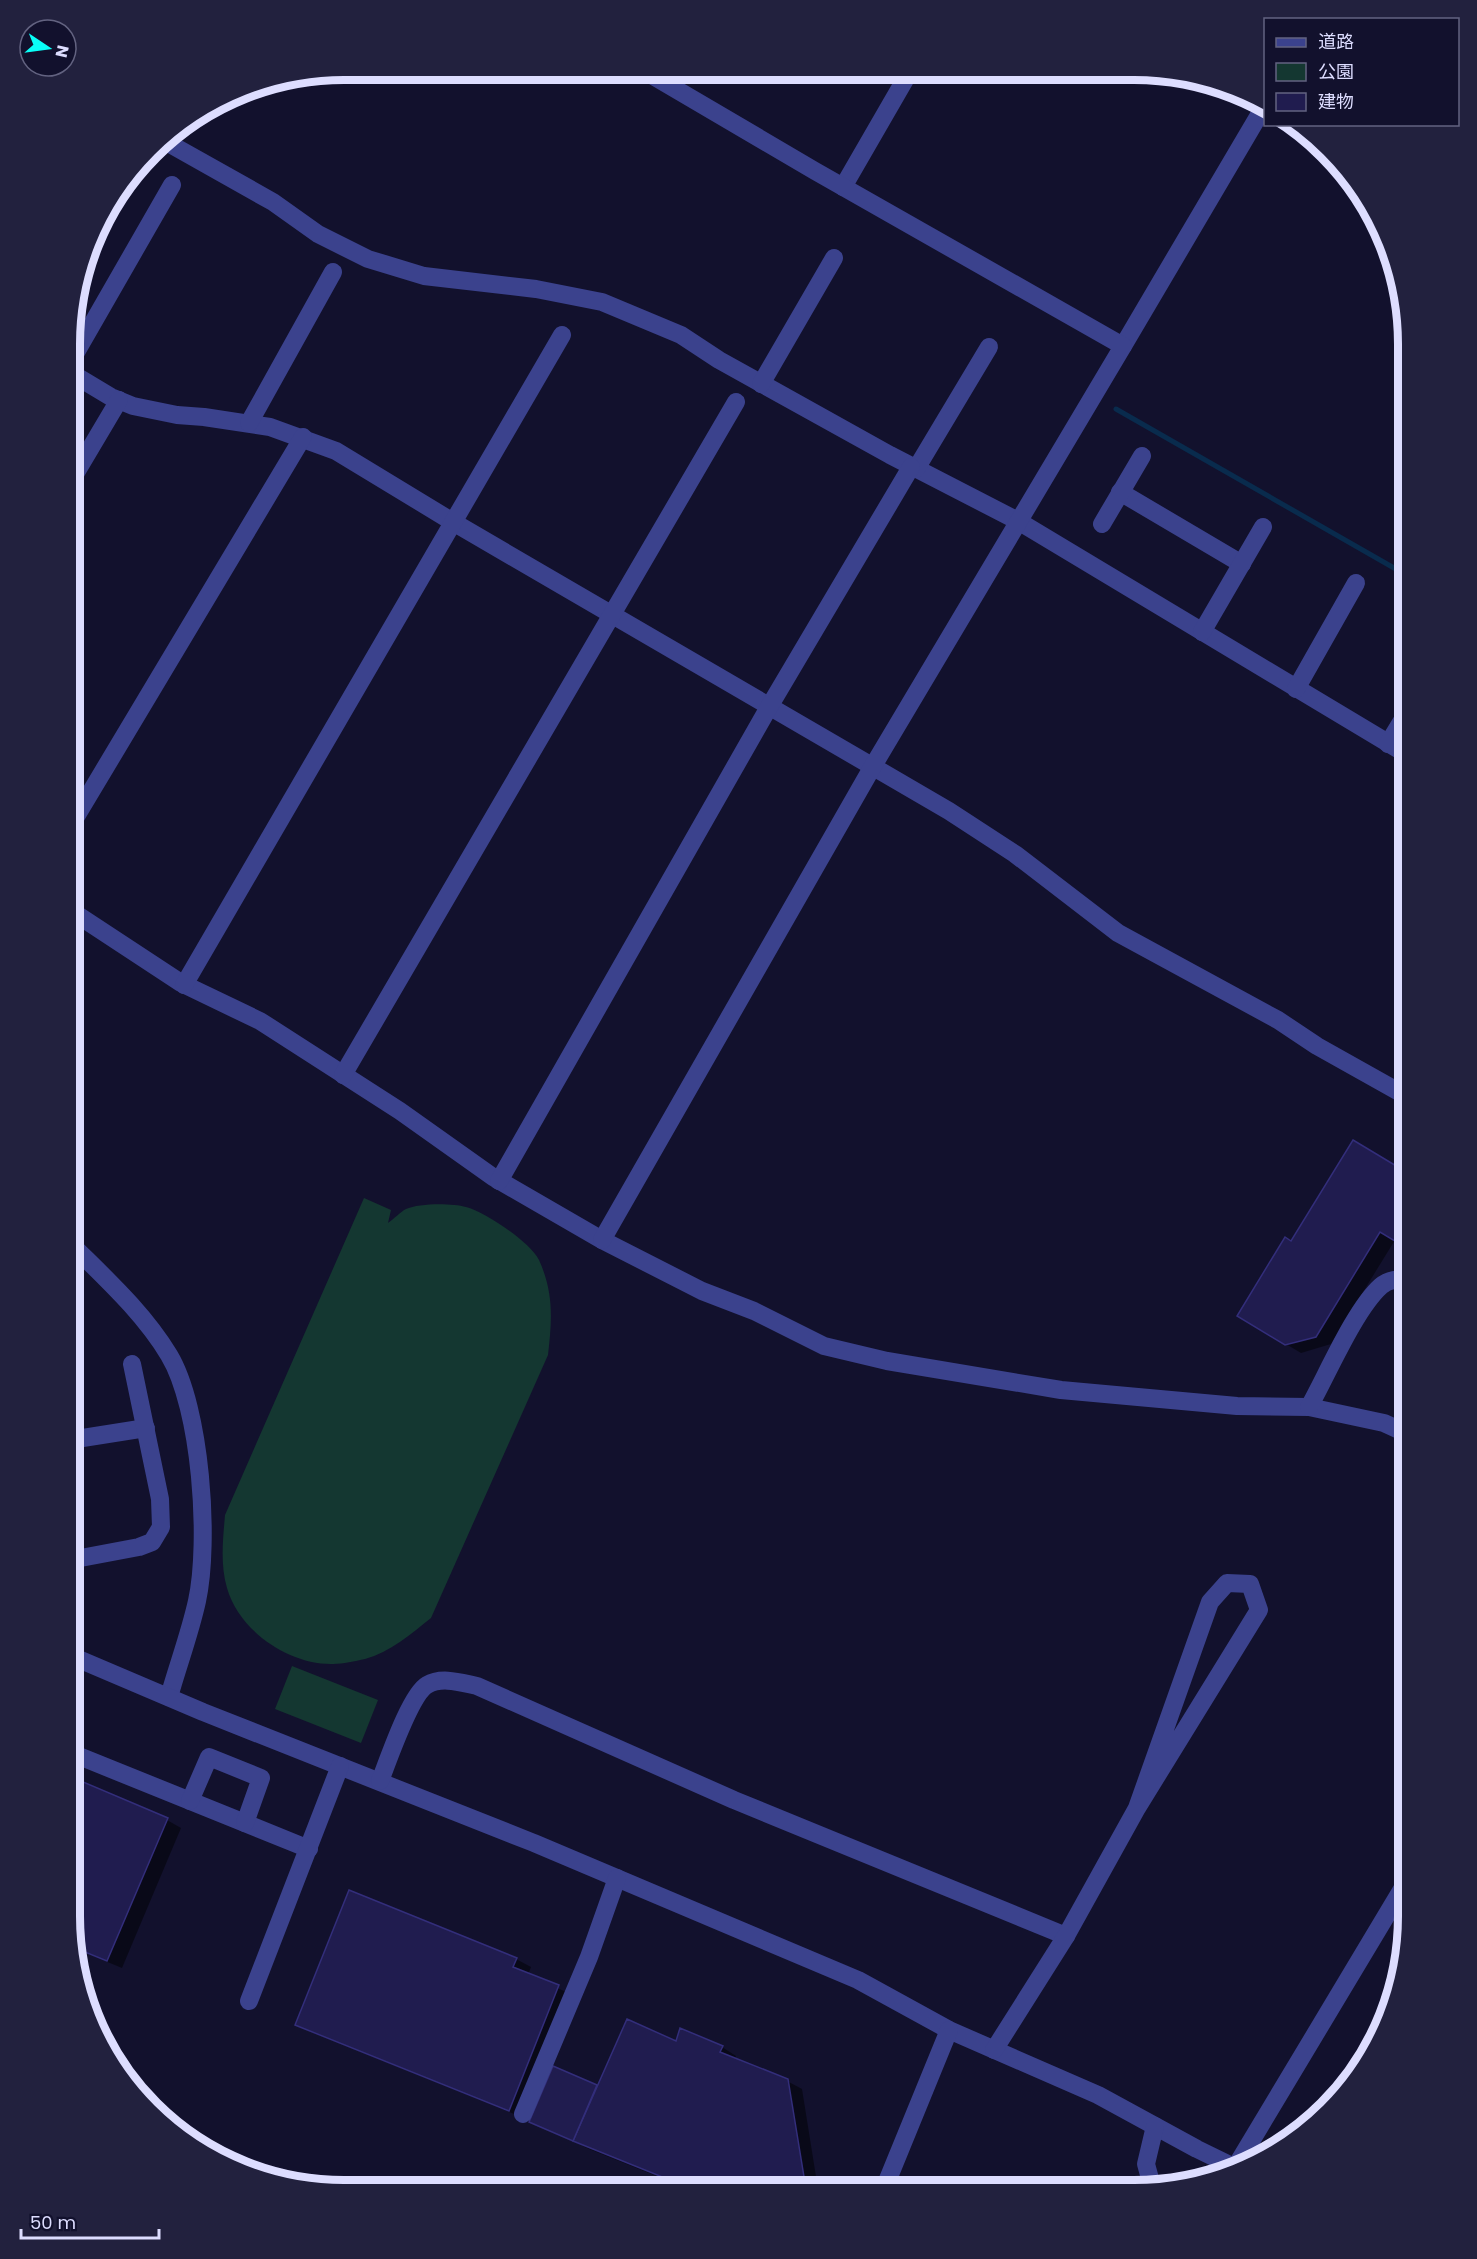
<svg xmlns="http://www.w3.org/2000/svg" width="1477" height="2259" font-family="Poppins,'Noto Sans JP',sans-serif">
  <rect width="100%" height="100%" fill="#12112d"/>
  <g fill="#143731">
    <path d="M 364,1198 L 391,1210 L 388,1223 C 394,1219 400,1212 406,1209 C 419,1203 452,1203 466,1207 C 485,1212 530,1242 539,1260 C 554,1293 552,1320 548,1355 L 431,1618 C 411,1634 390,1652 365,1659 C 355,1661 343,1664 333,1664 C 289,1665 239,1631 227,1588 C 220,1564 223,1539 225,1515 Z"/>
    <path d="M 292,1666 L 378,1700 L 361,1743 L 275,1709 Z"/>
  </g>
  <g fill="#0007">
    <path d="M 839,70 L 854,70 L 851,77 Z"/>
    <path d="M 1353,1142 L 1395,1240 L 1331,1344 L 1301,1353 L 1239,1316 L 1292,1242 Z"/>
    <path d="M 167,1820 L 181,1828 L 122,1968 L 76,1949 L 69,1916 Z"/>
    <path d="M 516,1959 L 531,1967 L 528,1975 L 573,1995 L 524,2118 L 312,2032 L 297,2024 Z"/>
    <path d="M 677,2043 L 722,2047 L 736,2056 L 735,2060 L 787,2081 L 802,2089 L 818,2189 L 689,2189 L 589,2149 L 531,2121 L 553,2068 L 598,2087 Z"/>
  </g>
  <g fill="none" stroke-linecap="round" stroke-linejoin="round">
    <path stroke="#092b4d" stroke-width="5" d="M 1116,409 L 1408,576"/>
  </g>
  <g fill="#201c4f" stroke="#332e7b" stroke-width="1.5">
    <path d="M 1353,1140 L 1408,1173 L 1408,1249 L 1380,1232 L 1316,1337 L 1285,1345 L 1237,1316 L 1285,1237 L 1291,1241 Z"/>
    <path d="M 69,1776 L 168,1818 L 107,1961 L 75,1948 L 69,1916 Z"/>
    <path d="M 349,1890 L 517,1958 L 513,1967 L 559,1985 L 509,2111 L 295,2025 Z"/>
    <path d="M 627,2019 L 676,2041 L 680,2028 L 723,2046 L 720,2052 L 788,2079 L 806,2189 L 692,2189 L 573,2141 Z"/>
    <path d="M 553,2066 L 597,2085 L 573,2141 L 529,2122 Z"/>
  </g>
  <g fill="none" stroke-linecap="round" stroke-linejoin="round">
    <g stroke="#3b428d" stroke-width="18">
      <path d="M 161,139 L 273,202 L 318,234 L 368,259 L 424,276 L 536,289 L 602,302 L 681,335 L 719,360 L 890,455 L 1018,521 L 1408,755"/>
      <path d="M 843,187 L 910,71"/>
      <path d="M 1123,346 L 1265,105"/>
      <path d="M 71,361 L 172,185"/>
      <path d="M 71,373 L 111,397 L 133,406 L 177,415 L 204,417 L 270,427 L 336,451 L 453,522 L 949,811 L 1015,854 L 1118,933 L 1278,1020 L 1317,1046 L 1408,1097"/>
      <path d="M 761,384 L 834,258"/>
      <path d="M 249,423 L 333,272"/>
      <path d="M 916,469 L 989,347"/>
      <path d="M 71,481 L 119,400"/>
      <path d="M 1120,492 L 1242,564"/>
      <path d="M 1102,524 L 1142,456"/>
      <path d="M 1202,632 L 1263,527"/>
      <path d="M 1296,689 L 1356,583"/>
      <path d="M 1388,744 L 1408,711"/>
      <path d="M 71,825 L 303,437"/>
      <path d="M 70,910 L 181,983 L 260,1021 L 400,1111 L 493,1177 L 602,1240 L 702,1291 L 754,1311 L 824,1346 L 887,1361 L 1061,1390 L 1237,1406 L 1309,1407 L 1384,1423 L 1408,1434"/>
      <path d="M 184,985 L 562,335"/>
      <path d="M 343,1075 L 736,402"/>
      <path d="M 499,1181 L 769,707 L 911,467"/>
      <path d="M 602,1240 L 873,766 L 1123,346 L 815,171 L 643,70"/>
      <path d="M 70,1243 C 105,1278 143,1312 169,1355 C 201,1408 210,1541 197,1601 C 190,1633 178,1665 169,1697"/>
      <path d="M 1309,1407 C 1327,1375 1355,1309 1381,1286 C 1388,1280 1399,1278 1408,1280"/>
      <path d="M 70,1440 L 146,1428"/>
      <path d="M 70,1560 L 139,1547 L 152,1542 L 161,1527 L 160,1499 L 132,1364"/>
      <path d="M 69,1655 L 203,1712 L 534,1843 L 858,1980 L 949,2030 L 1098,2095 L 1197,2149 L 1238,2169"/>
      <path d="M 69,1752 L 309,1849"/>
      <path d="M 380,1781 C 388,1761 410,1695 427,1685 C 442,1676 462,1683 477,1686 L 734,1800 L 1066,1936"/>
      <path d="M 190,1801 L 209,1757 L 261,1778 L 245,1823"/>
      <path d="M 249,2001 L 340,1766"/>
      <path d="M 994,2050 L 1066,1936 L 1137,1808 L 1259,1610 L 1250,1584 L 1227,1583 L 1210,1602 L 1137,1808"/>
      <path d="M 523,2114 L 589,1957 L 617,1878"/>
      <path d="M 1235,2168 L 1407,1881"/>
      <path d="M 1152,2186 L 1146,2164 L 1155,2126"/>
      <path d="M 884,2189 L 949,2030"/>
    </g>
  </g>
  <path d="M0 0H1477V2259H0ZM344 80H1134A264 264 0 0 1 1398 344V1916A264 264 0 0 1 1134 2180H344A264 264 0 0 1 80 1916V344A264 264 0 0 1 344 80Z" fill="#22213e" fill-rule="evenodd"/>
  <path fill="none" stroke="#ddf" stroke-width="8" d="M344 80H1134A264 264 0 0 1 1398 344V1916A264 264 0 0 1 1134 2180H344A264 264 0 0 1 80 1916V344A264 264 0 0 1 344 80Z"/>
  <rect x="1264" y="18" width="195" height="108" fill="#12112d" stroke="#636381" stroke-width="1.5"/>
  <rect x="1276" y="38" width="30" height="9" fill="#3b428d" stroke="#636381" stroke-width="1.5"/>
  <text x="1318" y="48" font-size="18" fill="#ddddff">道路</text>
  <rect x="1276" y="63" width="30" height="18" fill="#143731" stroke="#636381" stroke-width="1.5"/>
  <text x="1318" y="78" font-size="18" fill="#ddddff">公園</text>
  <rect x="1276" y="93" width="30" height="18" fill="#201c4f" stroke="#636381" stroke-width="1.5"/>
  <text x="1318" y="108" font-size="18" fill="#ddddff">建物</text>
  <g transform="translate(48 48) rotate(103)"><circle r="28" fill="#12112d" stroke="#636381" stroke-width="1.5"/>
  <path d="M0-4.5L10 22L0 15L-10 22Z" fill="#09fff8"/>
  <text y="-9" font-size="16" font-weight="bold" text-anchor="middle" fill="#ddddff">N</text>
  </g>
  <path d="M21 2229v9h138v-9" fill="none" stroke="#ddddff" stroke-width="3"/>
  <text x="30" y="2229" font-size="18" fill="#ddddff" stroke="#12112d" stroke-width="4.5" paint-order="stroke">50 m</text>
</svg>
